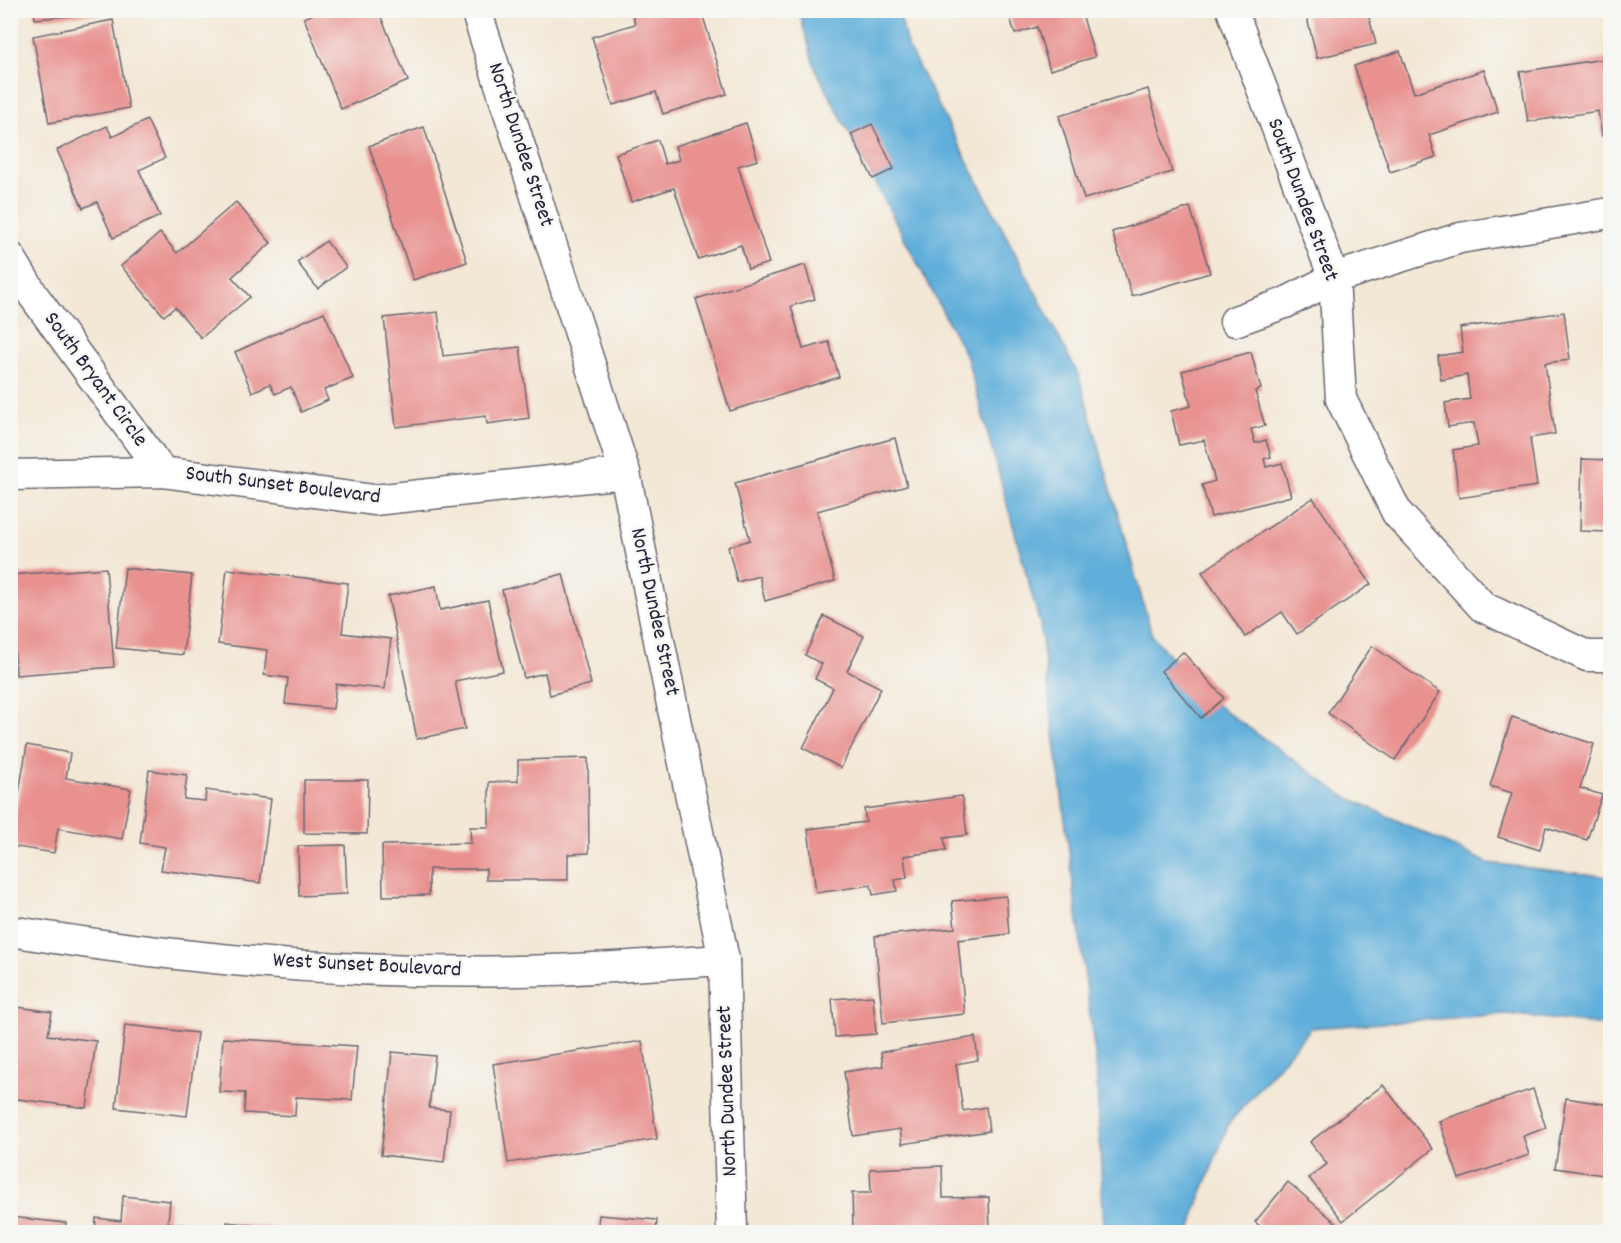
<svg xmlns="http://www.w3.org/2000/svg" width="1621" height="1243" font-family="Dekko,sans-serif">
  <rect width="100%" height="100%" fill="#f6f6f2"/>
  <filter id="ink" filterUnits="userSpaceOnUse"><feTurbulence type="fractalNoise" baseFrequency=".0167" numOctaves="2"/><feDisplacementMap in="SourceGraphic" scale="12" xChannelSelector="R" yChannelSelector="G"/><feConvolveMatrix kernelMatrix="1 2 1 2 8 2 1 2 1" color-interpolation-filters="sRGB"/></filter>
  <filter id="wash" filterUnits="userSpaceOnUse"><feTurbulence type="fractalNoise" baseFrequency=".008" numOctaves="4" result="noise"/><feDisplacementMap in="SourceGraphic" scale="24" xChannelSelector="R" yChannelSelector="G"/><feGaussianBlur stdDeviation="1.35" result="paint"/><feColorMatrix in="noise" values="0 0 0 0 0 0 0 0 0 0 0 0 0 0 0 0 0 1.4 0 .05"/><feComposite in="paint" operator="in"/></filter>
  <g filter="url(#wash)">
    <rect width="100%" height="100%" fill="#f3e7d5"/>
    <path fill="#60afda" stroke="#41688a" stroke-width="1.5" d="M 799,11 L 899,11 L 907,45 L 1079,376 L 1152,635 L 1203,695 L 1341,794 L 1488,863 L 1610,877 L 1610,1026 L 1507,1014 L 1311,1028 L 1229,1123 L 1197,1206 L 1190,1232 L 1104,1232 L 1096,1063 L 1040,624 L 967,358 L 815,68 Z"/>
    <g id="blocks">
      <g fill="#e8918f">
        <path d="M 34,10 L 106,10 L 106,13 L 35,19 Z"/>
        <path d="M 322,10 L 378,10 L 408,81 L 341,109 L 304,18 Z"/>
        <path d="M 631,10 L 701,10 L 727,94 L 663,114 L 656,92 L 613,105 L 592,37 L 635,24 Z"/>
        <path d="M 1008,10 L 1092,10 L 1082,14 L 1095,57 L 1050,70 L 1037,27 L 1015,34 Z"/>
        <path d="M 1305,10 L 1367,10 L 1376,44 L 1317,58 Z"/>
        <path d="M 113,20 L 129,108 L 49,123 L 33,36 Z"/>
        <path d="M 1400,51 L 1414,93 L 1484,70 L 1498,112 L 1429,135 L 1436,157 L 1390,172 L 1354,66 Z"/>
        <path d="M 1610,58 L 1610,135 L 1602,136 L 1598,111 L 1528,122 L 1520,72 Z"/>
        <path d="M 1148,89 L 1172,172 L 1084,199 L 1059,116 Z"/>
        <path d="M 147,120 L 165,158 L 139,170 L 160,216 L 113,238 L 97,202 L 83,208 L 57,150 L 107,126 L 112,137 Z"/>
        <path d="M 746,123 L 758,160 L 738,166 L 769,263 L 748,269 L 741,245 L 698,259 L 674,188 L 631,202 L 616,154 L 658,140 L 665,164 L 679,160 L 675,146 Z"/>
        <path d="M 872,124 L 894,169 L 873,179 L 851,134 Z"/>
        <path d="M 424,127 L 467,262 L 413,280 L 369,146 Z"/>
        <path d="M 236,202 L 271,243 L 232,277 L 250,297 L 201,338 L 175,307 L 164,316 L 121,266 L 160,233 L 177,253 Z"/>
        <path d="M 1190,207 L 1210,273 L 1132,296 L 1112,232 Z"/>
        <path d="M 326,241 L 346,267 L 318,289 L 297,262 Z"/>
        <path d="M 805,265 L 815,299 L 791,306 L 803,349 L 829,342 L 839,377 L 730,411 L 696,299 Z"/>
        <path d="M 324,312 L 353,378 L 324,390 L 328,400 L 301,412 L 291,387 L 275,394 L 270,384 L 252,392 L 235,352 Z"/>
        <path d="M 438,312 L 443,356 L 520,347 L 529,418 L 487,424 L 486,416 L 396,427 L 384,318 Z"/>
        <path d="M 1564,312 L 1570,360 L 1545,363 L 1555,434 L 1530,438 L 1537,486 L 1459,498 L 1453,450 L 1478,446 L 1474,423 L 1448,427 L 1445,403 L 1470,399 L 1467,375 L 1441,380 L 1438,356 L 1463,352 L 1460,328 Z"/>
        <path d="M 1251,352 L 1261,389 L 1255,391 L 1265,426 L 1251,429 L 1255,443 L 1266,440 L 1271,457 L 1264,459 L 1266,467 L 1282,463 L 1291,496 L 1211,517 L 1202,485 L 1215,481 L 1204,440 L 1179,445 L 1171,411 L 1191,406 L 1182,371 Z"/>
        <path d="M 895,438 L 907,486 L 817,511 L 835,581 L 765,601 L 759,576 L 737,582 L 728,547 L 750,540 L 735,483 Z"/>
        <path d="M 1582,459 L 1610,460 L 1610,532 L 1580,531 Z"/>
        <path d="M 1313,498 L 1371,584 L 1297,634 L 1282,612 L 1245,637 L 1202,572 Z"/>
        <path d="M 106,568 L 114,667 L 16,675 L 10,575 Z"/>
        <path d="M 125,568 L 192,575 L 183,655 L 116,648 Z"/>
        <path d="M 227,569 L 348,583 L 342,633 L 391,639 L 385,689 L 336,684 L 333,709 L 285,704 L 288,678 L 264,675 L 267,650 L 218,644 Z"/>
        <path d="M 563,574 L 591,684 L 550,695 L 545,673 L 524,678 L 502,590 Z"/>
        <path d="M 436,586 L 440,610 L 488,600 L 503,671 L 455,681 L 465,729 L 417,739 L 388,596 Z"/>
        <path d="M 824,616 L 864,636 L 847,671 L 881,688 L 841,768 L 803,748 L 833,688 L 815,679 L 822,664 L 805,655 Z"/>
        <path d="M 1372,646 L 1440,692 L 1395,760 L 1328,713 Z"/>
        <path d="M 1183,652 L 1224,698 L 1201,718 L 1161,671 Z"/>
        <path d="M 1512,717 L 1594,744 L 1580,788 L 1602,795 L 1587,840 L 1546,827 L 1540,850 L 1498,837 L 1512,793 L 1490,786 Z"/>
        <path d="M 27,745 L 70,753 L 66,778 L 131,789 L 122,839 L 58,828 L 54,853 L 10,846 Z"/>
        <path d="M 588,758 L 589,853 L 568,854 L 568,880 L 486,880 L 486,869 L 429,869 L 429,895 L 383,896 L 382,845 L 471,843 L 470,827 L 489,827 L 489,782 L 518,781 L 518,760 Z"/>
        <path d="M 149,770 L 187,775 L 184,799 L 205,801 L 206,790 L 271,799 L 260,883 L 161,870 L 165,847 L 140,843 Z"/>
        <path d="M 304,780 L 368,780 L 367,834 L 304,833 Z"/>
        <path d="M 962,796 L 967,835 L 944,838 L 946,850 L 904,856 L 907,878 L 895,880 L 897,891 L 873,895 L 871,885 L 816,893 L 808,829 L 866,822 L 864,809 Z"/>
        <path d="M 345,845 L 347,894 L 299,896 L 298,846 Z"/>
        <path d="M 1006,896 L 1009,934 L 958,940 L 965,1014 L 883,1023 L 875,936 L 955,928 L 952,901 Z"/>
        <path d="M 873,996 L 876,1034 L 835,1037 L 832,999 Z"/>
        <path d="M 10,1006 L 52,1012 L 48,1035 L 96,1041 L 87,1108 L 10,1098 Z"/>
        <path d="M 125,1025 L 197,1033 L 187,1116 L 116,1108 Z"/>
        <path d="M 975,1037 L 978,1060 L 956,1064 L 963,1111 L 986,1107 L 989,1131 L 902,1144 L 900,1129 L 853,1136 L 844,1072 L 883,1066 L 881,1052 Z"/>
        <path d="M 223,1038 L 357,1046 L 352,1100 L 296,1097 L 295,1116 L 244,1113 L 245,1093 L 219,1092 Z"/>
        <path d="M 642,1041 L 657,1139 L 508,1163 L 493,1064 Z"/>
        <path d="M 392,1052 L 435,1056 L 429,1108 L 450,1110 L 444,1162 L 381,1155 Z"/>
        <path d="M 1383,1085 L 1433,1149 L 1343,1221 L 1309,1178 L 1327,1164 L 1310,1142 Z"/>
        <path d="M 1533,1089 L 1546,1128 L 1523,1136 L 1529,1155 L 1459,1179 L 1439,1121 Z"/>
        <path d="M 1566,1098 L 1610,1105 L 1610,1176 L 1555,1168 Z"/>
        <path d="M 942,1166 L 943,1198 L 989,1197 L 990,1232 L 853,1232 L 852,1193 L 871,1193 L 870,1169 Z"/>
        <path d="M 1288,1182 L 1347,1232 L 1267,1232 L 1255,1222 Z"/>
        <path d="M 123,1196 L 170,1201 L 168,1223 L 201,1226 L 200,1232 L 95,1232 L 96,1218 L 121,1221 Z"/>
        <path d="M 599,1215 L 657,1220 L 656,1232 L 597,1232 Z"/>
        <path d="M 10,1217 L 66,1223 L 65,1232 L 10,1232 Z"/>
        <path d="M 227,1222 L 276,1228 L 276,1232 L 226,1232 Z"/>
      </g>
    </g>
  </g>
  <g filter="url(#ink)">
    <use href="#blocks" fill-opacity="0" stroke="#6b6771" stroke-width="1.5"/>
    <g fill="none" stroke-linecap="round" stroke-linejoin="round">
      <defs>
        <g id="street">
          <path d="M 476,10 L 625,473 L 724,960 L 732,1232"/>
          <path d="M 1232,10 L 1334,278 L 1341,399 L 1397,513 L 1483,607 L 1587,656 L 1610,656"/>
          <path d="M 10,257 L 33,295 L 162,472"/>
          <path d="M 1235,321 L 1285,303 L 1334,278 L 1460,238 L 1610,213"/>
          <path d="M 10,475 L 162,472 L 374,500 L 625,473"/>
          <path d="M 10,931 C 175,958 349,975 516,971 C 586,970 655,964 724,960"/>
        </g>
      </defs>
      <use href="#street" stroke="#6b6771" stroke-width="33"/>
      <use href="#street" stroke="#fff" stroke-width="30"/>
    </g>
  </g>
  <g text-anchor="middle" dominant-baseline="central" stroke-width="5" stroke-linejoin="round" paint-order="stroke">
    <g font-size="22" fill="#22223b" stroke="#f6f6f2">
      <text transform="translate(520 145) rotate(72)">North Dundee Street</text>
      <text transform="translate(1302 200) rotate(70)">South Dundee Street</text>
      <text transform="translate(95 380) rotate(54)">South Bryant Circle</text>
      <text transform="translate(283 486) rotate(7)">South Sunset Boulevard</text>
      <text transform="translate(654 612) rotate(78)">North Dundee Street</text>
      <text transform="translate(367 966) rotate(3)">West Sunset Boulevard</text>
      <text transform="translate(728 1091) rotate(-92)">North Dundee Street</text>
    </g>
  </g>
  <rect width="1621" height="1243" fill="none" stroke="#f6f6f2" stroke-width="36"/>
</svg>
